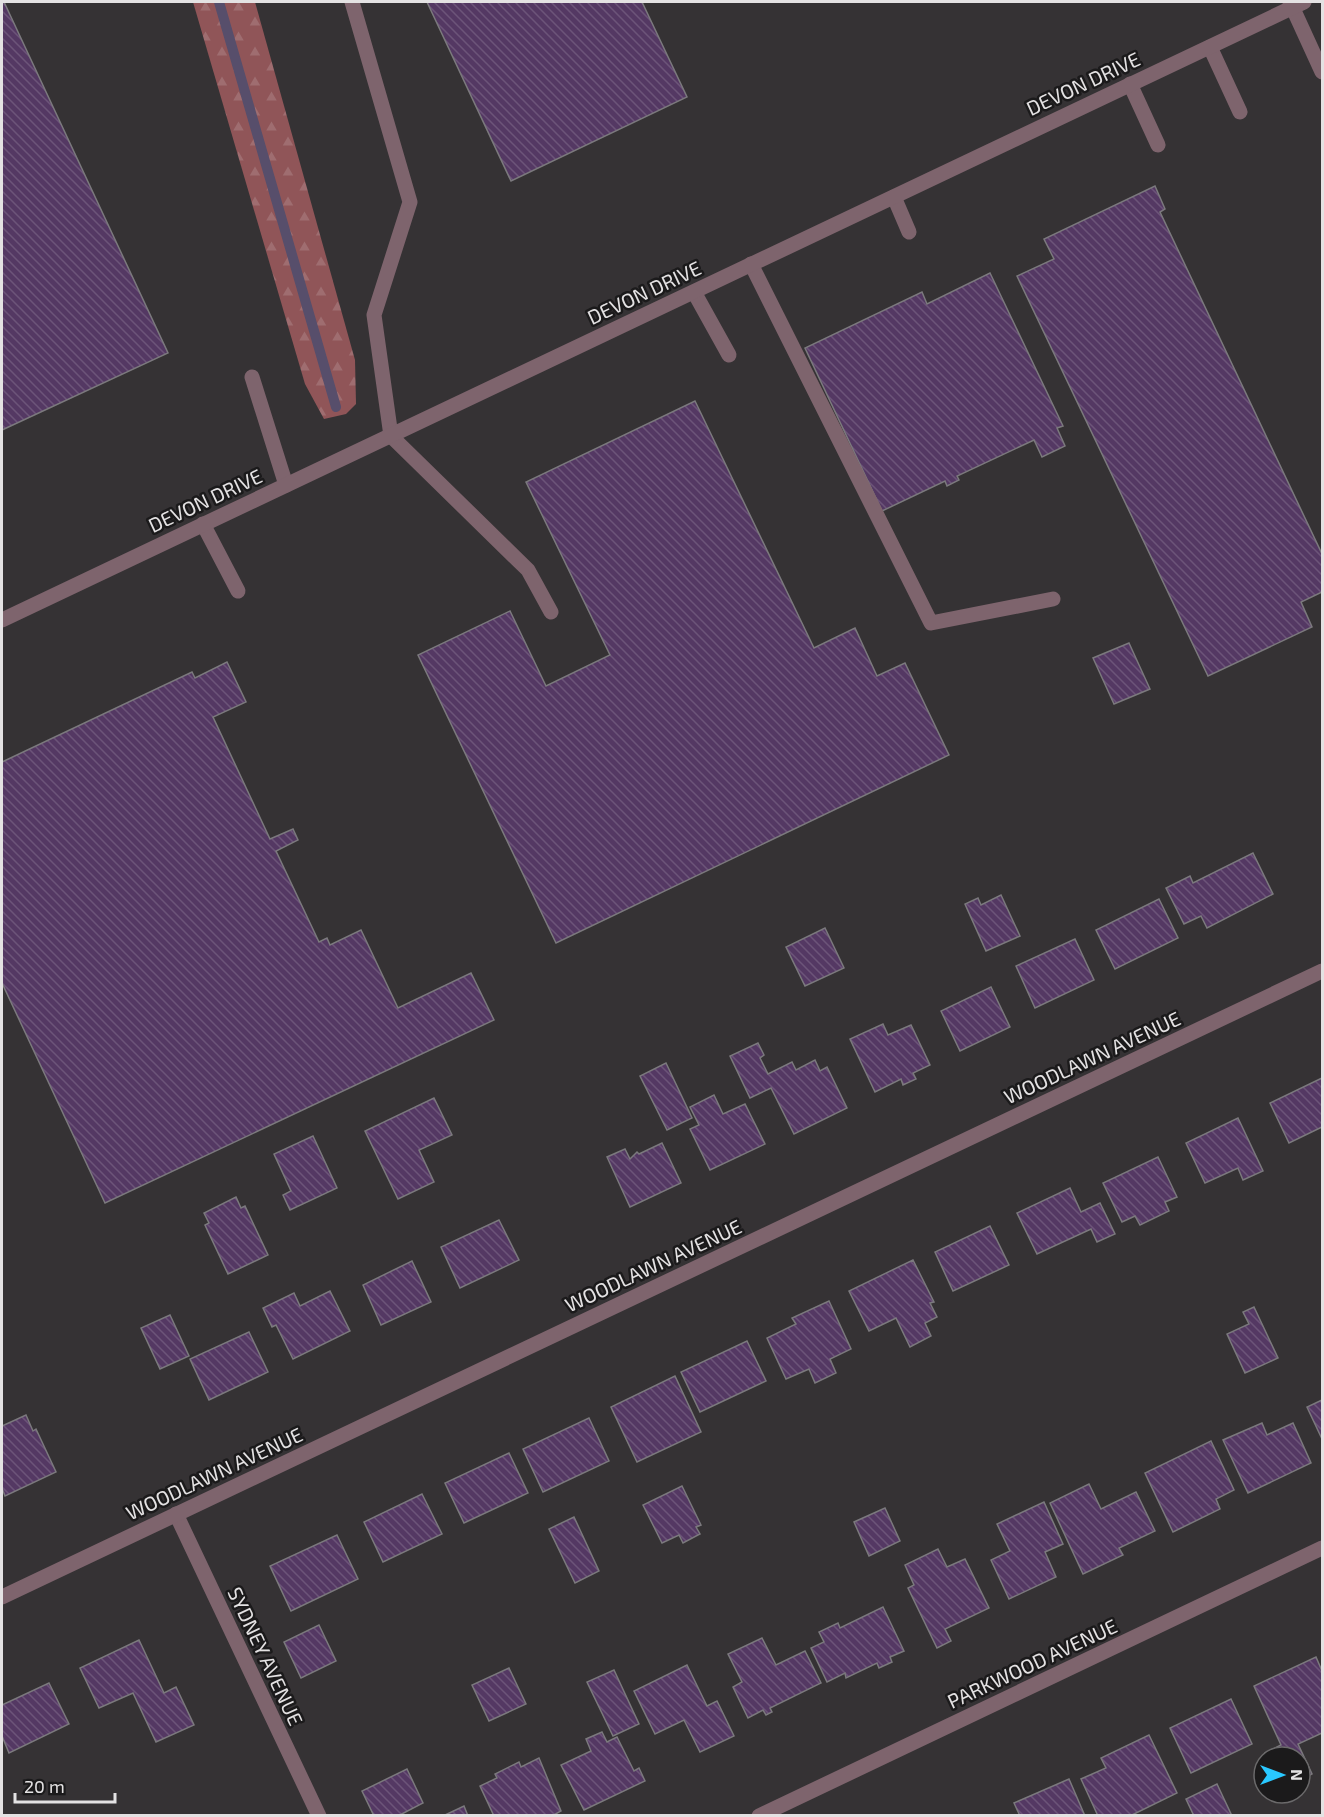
<svg xmlns="http://www.w3.org/2000/svg" width="1324" height="1817" font-family="'Exo 2',sans-serif">
  <defs>
    <pattern id="forest-firs" width="22" height="20" patternUnits="userSpaceOnUse" patternTransform="scale(1.5)"><rect width="22" height="20" fill="#905558"/><path d="M5 1l3.5 6h-7zM16 11l3.5 6h-7z" fill="#9f6d70"/></pattern>
    <pattern id="building-back-hatch" width="6" height="6" patternUnits="userSpaceOnUse" patternTransform="scale(1.5)"><rect width="6" height="6" fill="#543863"/><path d="M-1 5l2 2M0 0l6 6M5-1l2 2" fill="none" stroke="#6c5479"/></pattern>
  </defs>
  <rect width="100%" height="100%" fill="#353234"/>
  <path fill="url(#forest-firs)" d="M 193,2 L 255,2 L 355,360 L 356,404 L 346,414 L 324,419 L 305,384 Z"/>
  <g fill="none" stroke-linecap="round" stroke-linejoin="round">
    <path stroke="#574e6b" stroke-width="10" d="M 219,2 L 336,407"/>
  </g>
  <g fill="url(#building-back-hatch)" stroke="#7b797d" stroke-width="1.5">
    <path d="M 2,2 L 4,2 L 168,353 L 2,430 Z"/>
    <path d="M 427,2 L 642,2 L 687,97 L 511,181 Z"/>
    <path d="M 1155,186 L 1165,209 L 1160,212 L 1322,554 L 1322,592 L 1301,602 L 1312,627 L 1208,676 L 1017,276 L 1054,259 L 1044,239 Z"/>
    <path d="M 990,273 L 1063,426 L 1057,428 L 1065,446 L 1042,457 L 1034,440 L 957,476 L 959,480 L 947,486 L 945,481 L 882,511 L 805,348 L 922,292 L 927,304 Z"/>
    <path d="M 695,401 L 814,648 L 855,628 L 877,676 L 905,663 L 949,755 L 556,943 L 418,655 L 510,611 L 546,686 L 610,655 L 526,482 Z"/>
    <path d="M 1129,643 L 1150,689 L 1114,704 L 1093,658 Z"/>
    <path d="M 227,662 L 246,702 L 213,717 L 270,839 L 293,829 L 298,840 L 276,851 L 319,942 L 327,938 L 330,945 L 361,930 L 398,1008 L 471,973 L 494,1020 L 105,1203 L 2,983 L 2,762 L 192,672 L 195,678 Z"/>
    <path d="M 1253,853 L 1273,894 L 1207,928 L 1201,916 L 1184,924 L 1166,888 L 1190,876 L 1193,883 Z"/>
    <path d="M 1001,895 L 1020,936 L 986,951 L 965,904 L 978,898 L 981,905 Z"/>
    <path d="M 1159,899 L 1178,938 L 1115,969 L 1096,930 Z"/>
    <path d="M 825,928 L 844,968 L 805,986 L 786,947 Z"/>
    <path d="M 1075,939 L 1094,980 L 1035,1008 L 1016,966 Z"/>
    <path d="M 991,987 L 1010,1027 L 960,1051 L 941,1011 Z"/>
    <path d="M 883,1024 L 888,1035 L 911,1025 L 930,1065 L 913,1073 L 916,1079 L 903,1085 L 901,1079 L 875,1092 L 850,1039 Z"/>
    <path d="M 758,1043 L 764,1055 L 760,1058 L 768,1074 L 792,1062 L 796,1070 L 815,1060 L 820,1071 L 827,1067 L 847,1108 L 794,1134 L 771,1088 L 750,1098 L 730,1056 Z"/>
    <path d="M 666,1063 L 692,1118 L 667,1130 L 640,1076 Z"/>
    <path d="M 1322,1078 L 1322,1127 L 1289,1143 L 1270,1103 Z"/>
    <path d="M 714,1095 L 723,1114 L 745,1104 L 765,1144 L 710,1170 L 690,1129 L 699,1125 L 690,1107 Z"/>
    <path d="M 434,1098 L 452,1135 L 419,1150 L 434,1182 L 398,1199 L 365,1131 Z"/>
    <path d="M 1238,1118 L 1263,1171 L 1243,1180 L 1238,1168 L 1205,1183 L 1186,1143 Z"/>
    <path d="M 313,1136 L 337,1188 L 290,1210 L 283,1195 L 291,1191 L 274,1154 Z"/>
    <path d="M 662,1143 L 681,1183 L 630,1207 L 607,1157 L 625,1149 L 630,1159 L 637,1152 L 639,1154 Z"/>
    <path d="M 1158,1157 L 1177,1197 L 1165,1202 L 1169,1211 L 1140,1225 L 1135,1216 L 1122,1222 L 1103,1183 Z"/>
    <path d="M 1070,1188 L 1081,1212 L 1100,1203 L 1115,1234 L 1097,1242 L 1091,1229 L 1037,1254 L 1017,1213 Z"/>
    <path d="M 236,1197 L 241,1208 L 245,1206 L 268,1255 L 228,1274 L 205,1225 L 209,1223 L 204,1213 Z"/>
    <path d="M 499,1220 L 519,1260 L 460,1288 L 441,1247 Z"/>
    <path d="M 990,1226 L 1009,1265 L 953,1291 L 935,1252 Z"/>
    <path d="M 913,1260 L 934,1302 L 930,1303 L 937,1317 L 925,1323 L 931,1336 L 910,1347 L 896,1318 L 869,1331 L 849,1291 Z"/>
    <path d="M 412,1261 L 431,1302 L 381,1325 L 363,1285 Z"/>
    <path d="M 330,1291 L 350,1331 L 293,1359 L 276,1325 L 272,1327 L 263,1308 L 294,1293 L 300,1306 Z"/>
    <path d="M 829,1301 L 851,1349 L 830,1359 L 836,1373 L 815,1383 L 809,1369 L 786,1379 L 767,1338 L 796,1324 L 792,1318 Z"/>
    <path d="M 1254,1307 L 1278,1358 L 1245,1373 L 1227,1334 L 1249,1324 L 1243,1312 Z"/>
    <path d="M 170,1315 L 189,1356 L 160,1369 L 141,1328 Z"/>
    <path d="M 249,1332 L 268,1372 L 209,1400 L 190,1359 Z"/>
    <path d="M 747,1341 L 766,1381 L 700,1412 L 681,1372 Z"/>
    <path d="M 675,1376 L 701,1432 L 637,1462 L 611,1407 Z"/>
    <path d="M 1322,1400 L 1322,1439 L 1307,1407 Z"/>
    <path d="M 26,1415 L 33,1431 L 36,1429 L 56,1472 L 5,1496 L 2,1488 L 2,1426 Z"/>
    <path d="M 589,1418 L 609,1461 L 543,1492 L 523,1449 Z"/>
    <path d="M 1262,1423 L 1267,1435 L 1293,1423 L 1311,1463 L 1248,1493 L 1223,1440 Z"/>
    <path d="M 1211,1441 L 1234,1490 L 1216,1499 L 1220,1509 L 1173,1532 L 1145,1473 Z"/>
    <path d="M 509,1453 L 528,1493 L 464,1523 L 445,1483 Z"/>
    <path d="M 1089,1484 L 1101,1509 L 1136,1492 L 1155,1531 L 1119,1548 L 1123,1555 L 1083,1574 L 1050,1503 Z"/>
    <path d="M 682,1486 L 701,1525 L 696,1527 L 700,1534 L 683,1543 L 679,1535 L 662,1543 L 643,1505 Z"/>
    <path d="M 422,1494 L 442,1534 L 383,1562 L 364,1522 Z"/>
    <path d="M 1044,1502 L 1063,1544 L 1045,1552 L 1056,1577 L 1009,1599 L 991,1560 L 1010,1551 L 997,1524 Z"/>
    <path d="M 885,1508 L 900,1541 L 869,1556 L 854,1522 Z"/>
    <path d="M 574,1517 L 599,1571 L 575,1583 L 549,1529 Z"/>
    <path d="M 337,1535 L 358,1579 L 291,1611 L 270,1566 Z"/>
    <path d="M 938,1549 L 947,1567 L 965,1559 L 989,1608 L 945,1629 L 951,1641 L 937,1648 L 908,1588 L 914,1585 L 905,1565 Z"/>
    <path d="M 883,1607 L 904,1651 L 890,1657 L 892,1662 L 879,1668 L 877,1663 L 846,1678 L 845,1673 L 827,1682 L 811,1648 L 824,1642 L 819,1632 L 838,1623 L 840,1628 Z"/>
    <path d="M 319,1625 L 336,1661 L 301,1678 L 284,1642 Z"/>
    <path d="M 762,1638 L 776,1665 L 805,1651 L 821,1683 L 770,1708 L 772,1712 L 766,1715 L 763,1710 L 748,1718 L 733,1687 L 742,1682 L 728,1654 Z"/>
    <path d="M 139,1640 L 164,1693 L 176,1687 L 194,1725 L 156,1742 L 133,1693 L 99,1708 L 80,1668 Z"/>
    <path d="M 1316,1657 L 1322,1671 L 1322,1733 L 1298,1744 L 1312,1774 L 1300,1780 L 1300,1757 L 1267,1757 L 1265,1753 L 1281,1745 L 1254,1686 Z"/>
    <path d="M 687,1665 L 707,1706 L 717,1701 L 734,1736 L 700,1752 L 684,1720 L 655,1734 L 634,1691 Z"/>
    <path d="M 509,1668 L 526,1704 L 489,1721 L 472,1685 Z"/>
    <path d="M 614,1670 L 639,1724 L 613,1736 L 587,1682 Z"/>
    <path d="M 49,1683 L 69,1724 L 9,1753 L 2,1736 L 2,1705 Z"/>
    <path d="M 1231,1699 L 1252,1744 L 1191,1773 L 1170,1728 Z"/>
    <path d="M 602,1732 L 607,1742 L 617,1737 L 634,1771 L 639,1768 L 645,1781 L 584,1810 L 561,1765 L 591,1751 L 586,1739 Z"/>
    <path d="M 1149,1735 L 1177,1793 L 1130,1816 L 1098,1816 L 1081,1779 L 1106,1768 L 1101,1758 Z"/>
    <path d="M 539,1758 L 561,1811 L 552,1816 L 494,1816 L 480,1786 L 497,1778 L 495,1774 L 519,1762 L 521,1767 Z"/>
    <path d="M 407,1769 L 423,1803 L 398,1816 L 374,1816 L 362,1791 Z"/>
    <path d="M 1069,1779 L 1085,1816 L 1020,1816 L 1014,1803 Z"/>
    <path d="M 1217,1784 L 1232,1816 L 1194,1816 L 1186,1799 Z"/>
    <path d="M 464,1806 L 468,1816 L 443,1816 Z"/>
  </g>
  <g fill="none" stroke-linecap="round" stroke-linejoin="round">
    <g stroke="#7e646d" stroke-width="15">
      <path d="M 352,2 L 410,202 L 374,315 L 391,436 L 528,570 L 551,612"/>
      <path d="M 1290,2 L 1322,72"/>
      <path d="M 1210,47 L 1240,112"/>
      <path d="M 1130,84 L 1158,145"/>
      <path d="M 894,197 L 909,232"/>
      <path d="M 751,264 L 931,623 L 1053,599"/>
      <path d="M 694,292 L 729,355"/>
      <path d="M 252,377 L 286,485"/>
      <path d="M 203,524 L 238,591"/>
      <path d="M 2,620 L 1304,2"/>
      <path d="M 176,1514 L 319,1816"/>
      <path d="M 2,1597 L 1322,971"/>
      <path d="M 759,1816 L 1322,1548"/>
    </g>
  </g>
  <g text-anchor="middle" dominant-baseline="central" stroke-width="5" stroke-linejoin="round" paint-order="stroke">
    <g font-size="20" fill="#e4e2e3" stroke="#1b1a1b">
      <text transform="translate(1083 83) rotate(-25)">DEVON DRIVE</text>
      <text transform="translate(644 292) rotate(-25)">DEVON DRIVE</text>
      <text transform="translate(205 500) rotate(-25)">DEVON DRIVE</text>
      <text transform="translate(1092 1057) rotate(-25)">WOODLAWN AVENUE</text>
      <text transform="translate(653 1265) rotate(-25)">WOODLAWN AVENUE</text>
      <text transform="translate(214 1473) rotate(-25)">WOODLAWN AVENUE</text>
      <text transform="translate(266 1656) rotate(65)">SYDNEY AVENUE</text>
      <text transform="translate(1032 1663) rotate(-25)">PARKWOOD AVENUE</text>
    </g>
  </g>
  <rect width="1324" height="1817" fill="none" stroke="#e4e2e3" stroke-width="6"/>
  <g transform="translate(1282 1775) rotate(90)"><circle r="28" fill="#1b1a1b" stroke="#6b6a6b" stroke-width="1.5"/>
  <path d="M0-4.5L10 22L0 15L-10 22Z" fill="#29c8ff"/>
  <text y="-9" font-size="16" font-weight="bold" text-anchor="middle" fill="#e4e2e3">N</text>
  </g>
  <path d="M15 1793v9h100v-9" fill="none" stroke="#e4e2e3" stroke-width="3"/>
  <text x="24" y="1793" font-size="18" fill="#e4e2e3" stroke="#1b1a1b" stroke-width="4.5" paint-order="stroke">20 m</text>
</svg>
